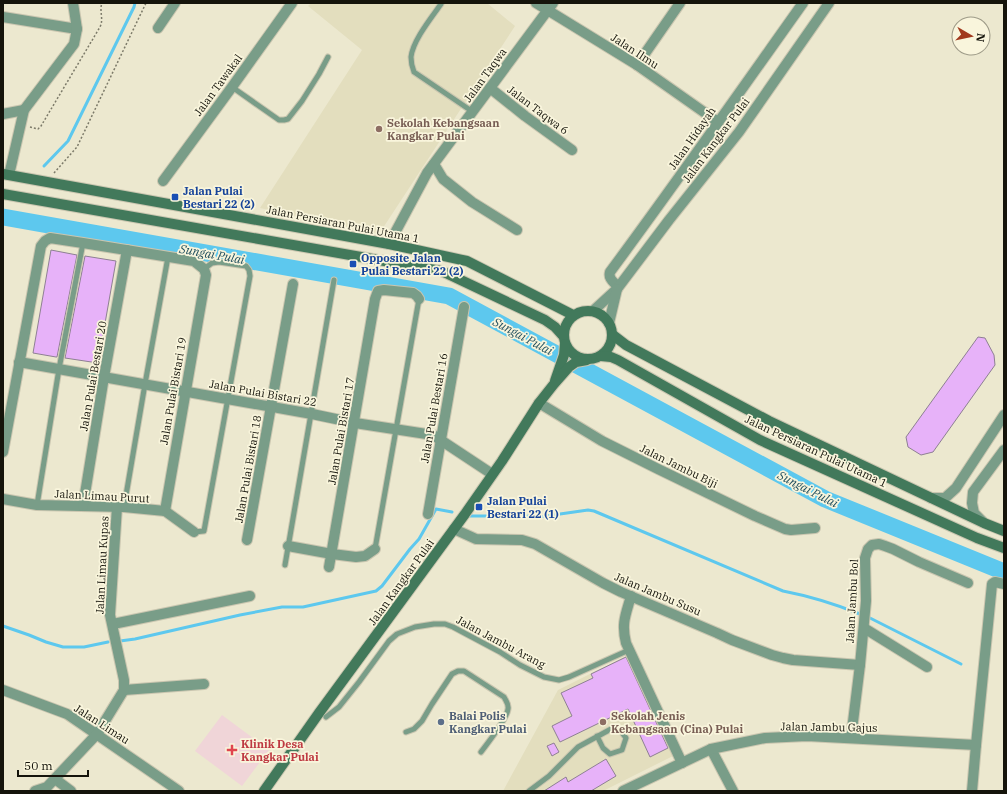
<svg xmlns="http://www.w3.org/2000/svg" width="1007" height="794" font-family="'IBM Plex Serif',serif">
  <rect width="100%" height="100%" fill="#ece8cf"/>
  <g fill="#e3debe">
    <path d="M 311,3 L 487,3 L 515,26 L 379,234 L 260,208 L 362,50 L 308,6 Z"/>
    <path d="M 632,653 L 679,753 L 603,791 L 503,791 L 558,690 Z"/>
  </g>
  <path fill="#f0d5d8" d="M 222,715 L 269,750 L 242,786 L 195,751 Z"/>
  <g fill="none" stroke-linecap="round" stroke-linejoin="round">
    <g stroke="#5dc8ee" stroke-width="3">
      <path d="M 44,166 L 68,141 L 134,7 L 135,3"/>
      <path d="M 466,516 L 486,516 L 509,515 L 539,517 L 588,510 L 594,511 L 783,591 C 809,596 835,604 860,614"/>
      <path d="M 870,618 L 961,664"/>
      <path d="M 3,626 L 29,635 L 46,642 L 63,647 L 84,647 L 108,642"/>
      <path d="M 120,641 L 135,639 L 240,615 L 282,607 L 303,607 L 376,591 L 382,586 L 410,549 L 419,539 L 436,509 L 452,512"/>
    </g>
    <path stroke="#5dc8ee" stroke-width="17" d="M 3,217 L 449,296 L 825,499 L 1004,572"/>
  </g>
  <g fill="#e7b2f9" stroke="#8e8093">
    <path d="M 51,250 L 77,255 L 57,357 L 56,357 L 33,353 Z"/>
    <path d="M 85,256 L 116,261 L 98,363 L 65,358 Z"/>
    <path d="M 978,337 L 985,338 L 994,355 L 995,365 L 933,452 L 921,455 L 908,447 L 906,437 Z"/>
    <path d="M 626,657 L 668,748 L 650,757 L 628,709 L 560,742 L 552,726 L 572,716 L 561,693 L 593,678 L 591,674 Z"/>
    <path d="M 554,743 L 559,752 L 552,756 L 547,746 Z"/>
    <path d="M 606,759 L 616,776 L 591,791 L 544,791 L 566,777 L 568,782 Z"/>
  </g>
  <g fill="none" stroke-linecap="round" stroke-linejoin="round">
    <defs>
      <g id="service">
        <path d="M 441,4 C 432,17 413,40 411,57 C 411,62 412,67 414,72 L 473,112"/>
        <path d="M 232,87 L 279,120 L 284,120 L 288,119 L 302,101 L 319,74 L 328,57"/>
        <path d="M 37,505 L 59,369 L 83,243"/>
        <path d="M 124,507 L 145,384 L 168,257"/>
        <path d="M 194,532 L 204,531 L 250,276 L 249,270 L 246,266 L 219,262 L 212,263 L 204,269"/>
        <path d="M 375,549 L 419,299"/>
        <path d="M 285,565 L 334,280"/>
        <path d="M 326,717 L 339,707 L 359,682 L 389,641 L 397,634 L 415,627 L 434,624 L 445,624 L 453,627 L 500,652 L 520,665 L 544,677 L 559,680 L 569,677 L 629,650"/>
        <path d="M 406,732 L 414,729 L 422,721 L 432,704 L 452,674 L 458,671 L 464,671 L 504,697 C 506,701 509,704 508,709 C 507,718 488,743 481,752"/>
        <path d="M 529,791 L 549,776 L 578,747 L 611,729 L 620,730 L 626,738 L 622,750 L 610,754 L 603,748 L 597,736"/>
      </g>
      <g id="minor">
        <path d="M 536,3 L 637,65 L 718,122"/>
        <path d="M 3,17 L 77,29"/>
        <path d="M 158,28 L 175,3"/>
        <path d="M 637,65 L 680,3"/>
        <path d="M 490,88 L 525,116 L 572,150"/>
        <path d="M 3,114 L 24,110"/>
        <path d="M 434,164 L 443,179 L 472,202 L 517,230"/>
        <path d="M 9,175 L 24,110 L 74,44 L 77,29 L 73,3"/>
        <path d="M 163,181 L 232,87 L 292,3"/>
        <path d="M 389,244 L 427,173 L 553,3"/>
        <path d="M 618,287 C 614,282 608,279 610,272 C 676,183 739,93 803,3"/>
        <path d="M 19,362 L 312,414 L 355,423 L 433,435 L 492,474"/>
        <path d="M 539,403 L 602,441 L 658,469 L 755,516 L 785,529 L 791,530 L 815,528"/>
        <path d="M 3,452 L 41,246 L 45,241 L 50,238 L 83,243 L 194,261 L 204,269 L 206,275 L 165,511"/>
        <path d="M 931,498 L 945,498 L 956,488 L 1004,415"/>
        <path d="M 3,499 L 37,505 L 124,507 L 165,511 L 194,532"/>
        <path d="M 83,506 L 104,377 L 127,250"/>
        <path d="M 428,514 L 464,307"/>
        <path d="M 983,522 L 974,513 L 972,503 L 973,492 L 1004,450"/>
        <path d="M 454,529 L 476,539 L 522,540 L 535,544 L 603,583 L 621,592 L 717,633 L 732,640 L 772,655 L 783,658 L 793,660 L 860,665"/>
        <path d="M 247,540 L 293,284"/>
        <path d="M 288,546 L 332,554 L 356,557 L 365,556 L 375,549"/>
        <path d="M 329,567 L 375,299 L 378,291 L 384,290 L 413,293 L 417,296 L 419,299"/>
        <path d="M 631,596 C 626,614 621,623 626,643 L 682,763"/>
        <path d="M 113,624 L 250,596"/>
        <path d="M 864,628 L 927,667"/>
        <path d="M 3,690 L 67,714 L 179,791"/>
        <path d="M 124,690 L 204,684"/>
        <path d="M 851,738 L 860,665 L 866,601 L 865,558 L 868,549 L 872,545 L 879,544 L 885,546 L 893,549 L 919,562 L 968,583"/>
        <path d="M 711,749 L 733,791"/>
        <path d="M 55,779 L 71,791"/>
        <path d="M 35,791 L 47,787 L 97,734 L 124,690 L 124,680 L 110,615 L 117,507"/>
        <path d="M 623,791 L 711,749 L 765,738 L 807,736 L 976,745"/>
        <path d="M 972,791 L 976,745 L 992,584 L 995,582 L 1004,584"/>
      </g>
      <g id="tertiary">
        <path d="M 593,311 L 617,289 L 669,220 L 739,132 L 829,3"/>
        <path d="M 609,323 L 617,289"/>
      </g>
      <g id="secondary">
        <path d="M 3,174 L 389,244 L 467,261 L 573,315"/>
        <path d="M 3,194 L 441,271 L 448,274 L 545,320 L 555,327 L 564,337"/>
        <circle cx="588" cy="335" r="24"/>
        <path d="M 613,335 L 626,345 L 769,421 L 984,523 L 1004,531"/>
        <path d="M 601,356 L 611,357 L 618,360 L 760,440 L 977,538 L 1004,548"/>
        <path d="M 555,381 L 564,355 L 565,344"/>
        <path d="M 264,791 L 319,713 L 465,514 L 502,461 L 539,403 L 554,384 L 569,367 L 576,362 L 587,360"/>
      </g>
    </defs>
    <use href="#service" stroke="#cac6b0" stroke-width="7"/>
    <use href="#minor" stroke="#cac6b0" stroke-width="12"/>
    <use href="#tertiary" stroke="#cac6b0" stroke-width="12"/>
    <use href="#secondary" stroke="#cac6b0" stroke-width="12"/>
    <g stroke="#7c7a69" stroke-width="1.5" stroke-dasharray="2 2" stroke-linecap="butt">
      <path d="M 30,127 L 38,129 L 41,126 L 100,27 C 104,19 99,11 102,3"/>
      <path d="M 54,173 L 77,147 L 146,3"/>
    </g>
    <use href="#service" stroke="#799d88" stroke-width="5"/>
    <use href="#minor" stroke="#799d88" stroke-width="10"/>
    <use href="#tertiary" stroke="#799d88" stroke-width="10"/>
    <use href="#secondary" stroke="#42795b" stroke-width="10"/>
  </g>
  <g fill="#8d6e63" stroke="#f9f5dc" stroke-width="1.5">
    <circle cx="379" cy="129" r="4"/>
    <circle cx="603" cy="722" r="4"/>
  </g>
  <g fill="#1a4fb4" stroke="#f9f5dc" stroke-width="1.5">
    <rect x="171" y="193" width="8" height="8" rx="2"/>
    <rect x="349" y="260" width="8" height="8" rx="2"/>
    <rect x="475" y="503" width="8" height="8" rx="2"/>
  </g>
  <circle fill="#5c6f8a" stroke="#f9f5dc" stroke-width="1.5" cx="441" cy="722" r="4"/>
  <path fill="#e0444e" stroke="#f9f5dc" stroke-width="1.5" d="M230 744h4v4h4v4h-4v4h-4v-4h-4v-4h4z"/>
  <g text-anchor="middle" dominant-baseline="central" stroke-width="3.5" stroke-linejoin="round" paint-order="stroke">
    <g font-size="11" fill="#15140b" stroke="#f9f5dc">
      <text transform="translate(635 51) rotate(33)">Jalan Ilmu</text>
      <text transform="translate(485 75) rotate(-54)">Jalan Taqwa</text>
      <text transform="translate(218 85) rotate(-54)">Jalan Tawakal</text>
      <text transform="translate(538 110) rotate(37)">Jalan Taqwa 6</text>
      <text transform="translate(692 138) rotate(-55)">Jalan Hidayah</text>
      <text transform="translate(716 140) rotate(-53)">Jalan Kangkar Pulai</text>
      <text transform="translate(343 224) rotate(11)">Jalan Persiaran Pulai Utama 1</text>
      <text transform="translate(93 376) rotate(-80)">Jalan Pulai Bestari 20</text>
      <text transform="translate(173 391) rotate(-80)">Jalan Pulai Bistari 19</text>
      <text transform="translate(263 393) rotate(10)">Jalan Pulai Bistari 22</text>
      <text transform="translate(434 408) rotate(-80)">Jalan Pulai Bestari 16</text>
      <text transform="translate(341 431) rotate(-80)">Jalan Pulai Bistari 17</text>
      <text transform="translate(816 451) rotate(25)">Jalan Persiaran Pulai Utama 1</text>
      <text transform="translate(679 466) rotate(26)">Jalan Jambu Biji</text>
      <text transform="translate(248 469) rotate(-80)">Jalan Pulai Bistari 18</text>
      <text transform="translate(102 496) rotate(3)">Jalan Limau Purut</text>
      <text transform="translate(102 565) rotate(-87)">Jalan Limau Kupas</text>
      <text transform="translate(401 582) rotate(-54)">Jalan Kangkar Pulai</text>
      <text transform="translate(658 594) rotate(23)">Jalan Jambu Susu</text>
      <text transform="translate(852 601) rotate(-87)">Jalan Jambu Bol</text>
      <text transform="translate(501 642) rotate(28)">Jalan Jambu Arang</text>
      <text transform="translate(102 724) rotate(33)">Jalan Limau</text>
      <text transform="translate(829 727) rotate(1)">Jalan Jambu Gajus</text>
    </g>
    <g font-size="11" font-weight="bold" fill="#785e54" stroke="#f9f5dc" text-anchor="start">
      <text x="387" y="123">Sekolah Kebangsaan<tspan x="387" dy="13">Kangkar Pulai</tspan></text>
      <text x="611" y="716">Sekolah Jenis<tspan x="611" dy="13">Kebangsaan (Cina) Pulai</tspan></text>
    </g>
    <g font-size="11" font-weight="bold" fill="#164399" stroke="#f9f5dc" text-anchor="start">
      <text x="183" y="191">Jalan Pulai<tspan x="183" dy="13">Bestari 22 (2)</tspan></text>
      <text x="361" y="258">Opposite Jalan<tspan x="361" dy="13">Pulai Bestari 22 (2)</tspan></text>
      <text x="487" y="501">Jalan Pulai<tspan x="487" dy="13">Bestari 22 (1)</tspan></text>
    </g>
    <g font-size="11" font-weight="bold" fill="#4e5e75" stroke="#f9f5dc" text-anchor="start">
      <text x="449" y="716">Balai Polis<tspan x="449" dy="13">Kangkar Pulai</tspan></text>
    </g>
    <g font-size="11" font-weight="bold" fill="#be3a42" stroke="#f9f5dc" text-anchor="start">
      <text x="241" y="744">Klinik Desa<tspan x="241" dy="13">Kangkar Pulai</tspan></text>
    </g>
    <g font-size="12" font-style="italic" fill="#204e5e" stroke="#f9f5dc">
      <text transform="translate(212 254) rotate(10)">Sungai Pulai</text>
      <text transform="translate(523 336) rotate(28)">Sungai Pulai</text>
      <text transform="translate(808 489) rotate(27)">Sungai Pulai</text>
    </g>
  </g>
  <rect width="1007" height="794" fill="none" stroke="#15140b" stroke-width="8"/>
  <g transform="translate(971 36) rotate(99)"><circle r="19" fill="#f9f5dc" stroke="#9e9b88"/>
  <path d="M0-3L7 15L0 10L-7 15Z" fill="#a1391d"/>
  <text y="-6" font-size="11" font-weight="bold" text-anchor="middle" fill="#15140b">N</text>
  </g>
  <path d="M18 770v6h70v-6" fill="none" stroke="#15140b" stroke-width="2"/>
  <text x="24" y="770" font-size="12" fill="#15140b" stroke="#f9f5dc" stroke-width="3" paint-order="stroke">50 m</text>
</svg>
